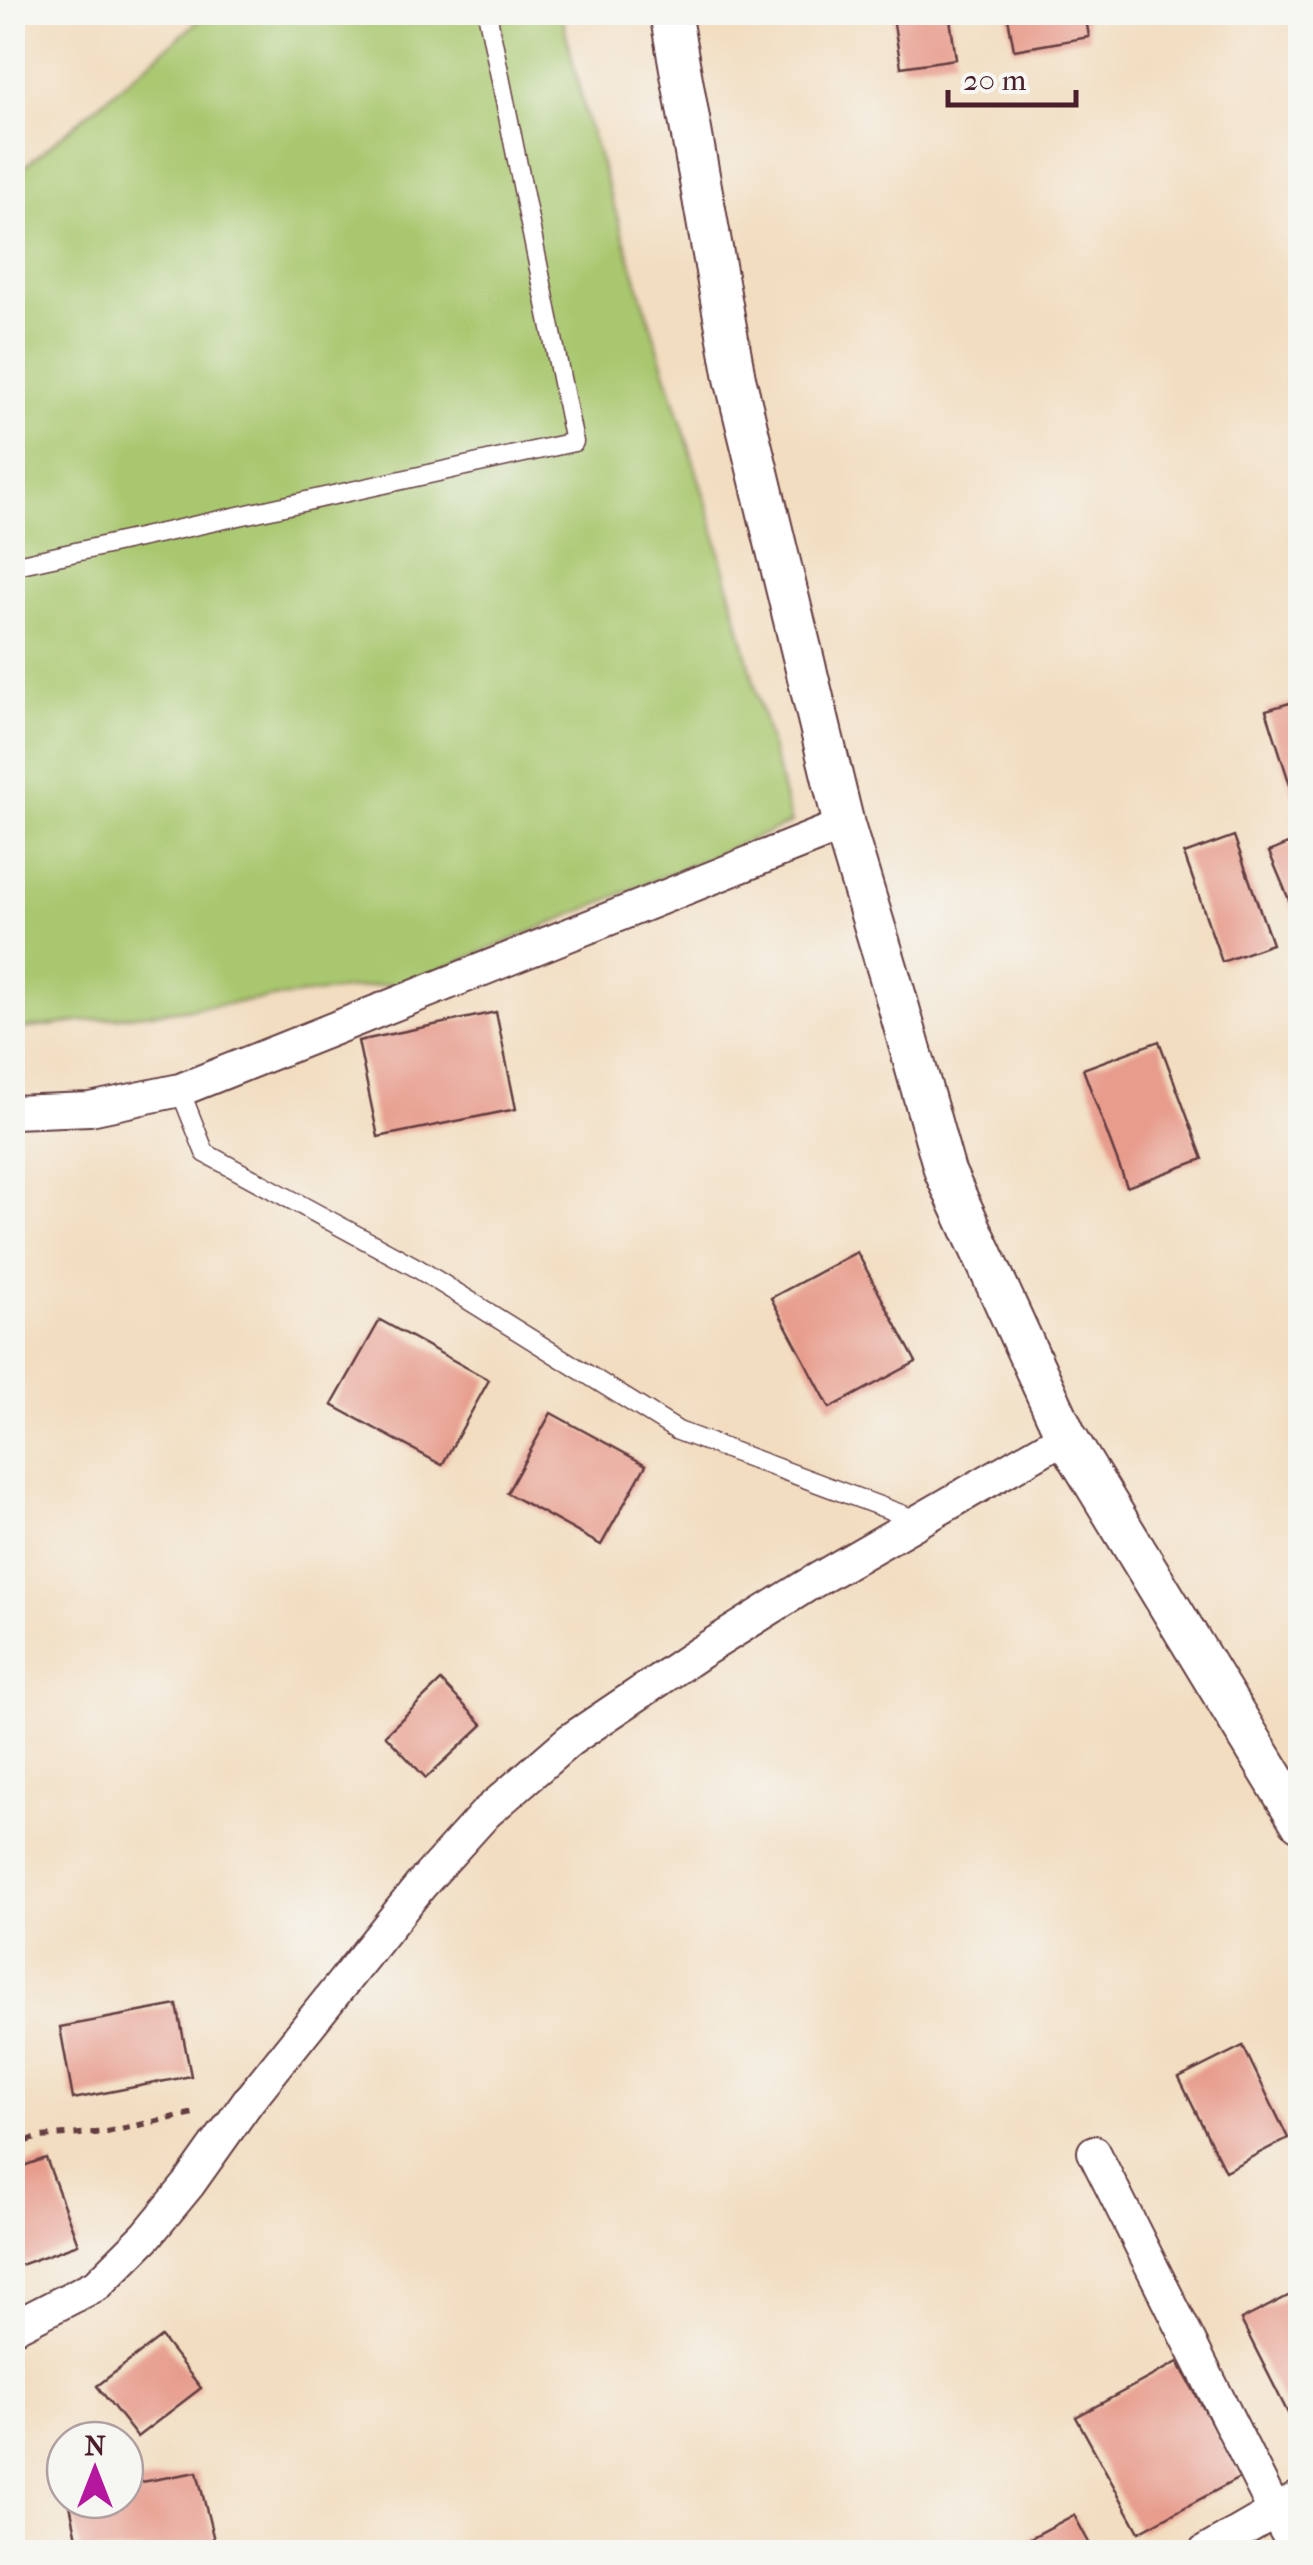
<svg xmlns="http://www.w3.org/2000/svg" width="1313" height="2565" font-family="'IM FELL French Canon',serif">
  <rect width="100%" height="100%" fill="#f6f6f2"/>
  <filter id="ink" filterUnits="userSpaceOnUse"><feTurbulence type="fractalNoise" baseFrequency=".01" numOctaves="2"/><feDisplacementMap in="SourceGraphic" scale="20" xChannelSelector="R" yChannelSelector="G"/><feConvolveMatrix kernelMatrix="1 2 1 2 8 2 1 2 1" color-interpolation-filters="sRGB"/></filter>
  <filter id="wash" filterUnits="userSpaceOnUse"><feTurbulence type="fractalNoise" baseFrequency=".0048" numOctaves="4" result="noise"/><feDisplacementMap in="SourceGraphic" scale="40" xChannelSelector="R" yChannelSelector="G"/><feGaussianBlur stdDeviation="2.25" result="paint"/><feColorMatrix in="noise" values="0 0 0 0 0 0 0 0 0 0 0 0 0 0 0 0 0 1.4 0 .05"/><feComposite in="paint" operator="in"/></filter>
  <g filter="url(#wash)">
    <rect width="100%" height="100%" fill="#f2ddc0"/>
    <path fill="#a9c76e" stroke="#7a734c" stroke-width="2.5" d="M 208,13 L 561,13 L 587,120 L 710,514 L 791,823 L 414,981 L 13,1030 L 12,177 Z"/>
    <g id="blocks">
      <g fill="#e79c8c">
        <path d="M 892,12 L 949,12 L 956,59 L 901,67 Z"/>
        <path d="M 1007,12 L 1085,12 L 1089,37 L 1014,50 Z"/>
        <path d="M 1300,700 L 1300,816 L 1266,710 Z"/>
        <path d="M 1234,836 L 1272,944 L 1222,962 L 1184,854 Z"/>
        <path d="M 1300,839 L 1300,926 L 1269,852 Z"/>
        <path d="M 496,1012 L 516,1109 L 378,1137 L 358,1041 Z"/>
        <path d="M 1159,1041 L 1203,1159 L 1127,1187 L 1083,1069 Z"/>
        <path d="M 857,1252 L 916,1362 L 830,1408 L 771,1298 Z"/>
        <path d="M 380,1320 L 489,1380 L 442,1465 L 332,1405 Z"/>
        <path d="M 551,1413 L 646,1465 L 601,1545 L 507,1493 Z"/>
        <path d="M 441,1681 L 483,1725 L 426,1778 L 385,1735 Z"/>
        <path d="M 177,2005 L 191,2076 L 73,2099 L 60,2027 Z"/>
        <path d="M 1243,2046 L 1288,2138 L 1225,2171 L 1179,2078 Z"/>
        <path d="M 46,2158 L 78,2244 L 12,2268 L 12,2170 Z"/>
        <path d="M 1300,2290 L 1300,2437 L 1241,2320 Z"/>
        <path d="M 161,2337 L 201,2388 L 137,2437 L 97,2386 Z"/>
        <path d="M 1178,2362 L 1241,2477 L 1139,2532 L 1076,2417 Z"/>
        <path d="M 197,2472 L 217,2552 L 80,2552 L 69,2500 L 125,2500 L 125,2485 Z"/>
        <path d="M 1074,2515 L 1094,2552 L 1004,2552 Z"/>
      </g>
    </g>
  </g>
  <g filter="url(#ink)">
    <use href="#blocks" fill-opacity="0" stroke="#633c41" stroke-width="2.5"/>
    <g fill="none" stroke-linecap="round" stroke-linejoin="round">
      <defs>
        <g id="service">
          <path d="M 12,566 L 574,442 L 487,12"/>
          <path d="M 180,1090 L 205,1153 L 417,1268 L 678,1431 L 917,1520"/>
        </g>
        <g id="minor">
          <path d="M 12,1112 L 90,1109 L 180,1090 L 844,825"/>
          <path d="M 1094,2152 L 1275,2512 L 1298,2552"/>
          <path d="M 12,2328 L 98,2284 L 147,2235 L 189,2184 L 248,2101 L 421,1885 L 486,1813 L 570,1740 L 699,1653 L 806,1586 L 1066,1436"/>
          <path d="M 1205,2552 L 1300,2497"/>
        </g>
        <path id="tertiary" d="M 670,12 L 735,378 L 844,825 L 895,994 L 945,1172 L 1066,1436 L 1300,1821"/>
      </defs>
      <use href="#service" stroke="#633c41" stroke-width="21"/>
      <use href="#minor" stroke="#633c41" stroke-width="36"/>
      <use href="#tertiary" stroke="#633c41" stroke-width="44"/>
      <path stroke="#633c41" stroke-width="6" stroke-dasharray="8 8" stroke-linecap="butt" d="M 12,2146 L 39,2137 L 107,2132 L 194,2113"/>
      <use href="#service" stroke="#fff" stroke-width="18"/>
      <use href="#minor" stroke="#fff" stroke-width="32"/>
      <use href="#tertiary" stroke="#fff" stroke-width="40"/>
    </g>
  </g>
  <rect width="1313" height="2565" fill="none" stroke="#f6f6f2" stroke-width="50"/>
  <g transform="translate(95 2470)"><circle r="48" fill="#f6f6f2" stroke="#b1a0a2" stroke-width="2.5"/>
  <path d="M0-8L18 38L0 25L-18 38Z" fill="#b5179e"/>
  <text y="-15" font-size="28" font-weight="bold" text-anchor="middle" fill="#4a1f2b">N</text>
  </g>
  <path d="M948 90v15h128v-15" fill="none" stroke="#4a1f2b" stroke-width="5"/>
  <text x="963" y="90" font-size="30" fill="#4a1f2b" stroke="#f6f6f2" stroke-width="8" paint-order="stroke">20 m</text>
</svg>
